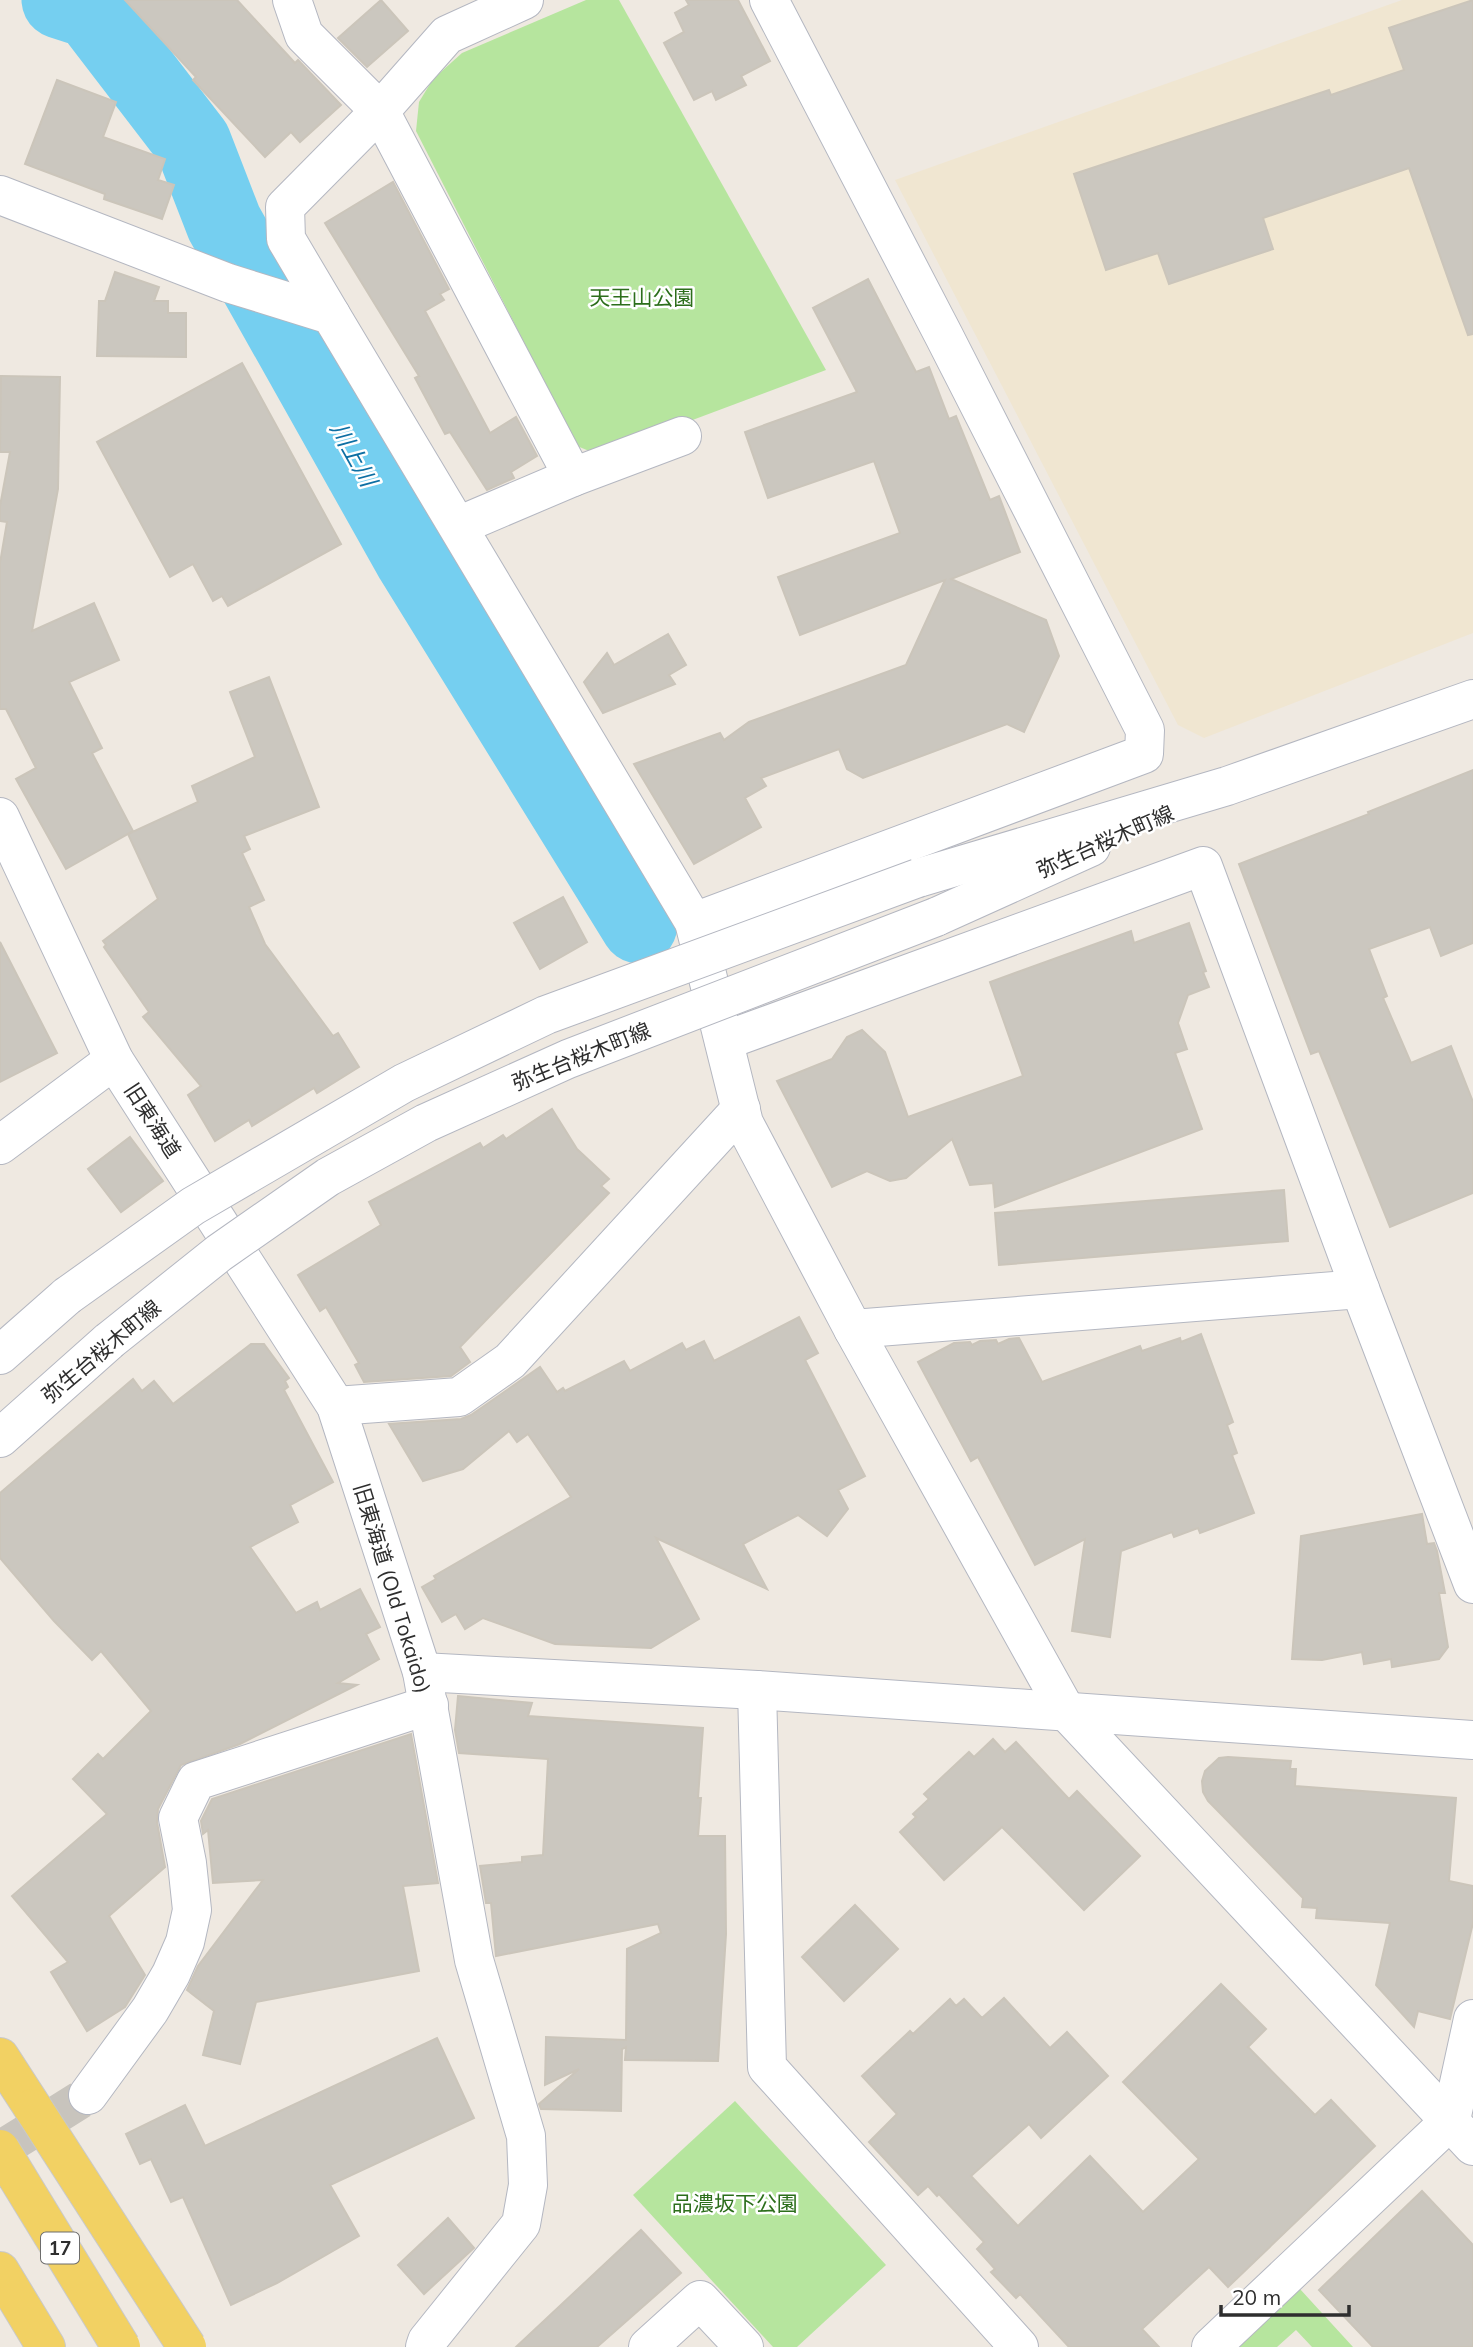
<svg xmlns="http://www.w3.org/2000/svg" width="1473" height="2347" font-family="Mulish,'Noto Sans JP',sans-serif">
  <rect width="100%" height="100%" fill="#efe9e1"/>
  <path fill="#f0e6d1" d="M 1402,0 L 1473,0 L 1473,633 L 1204,738 L 1178,725 L 895,180 Z"/>
  <g fill="#b6e59e">
    <path d="M 586,0 L 619,0 L 826,370 L 599,455 L 577,446 L 416,131 L 419,102 L 433,79 L 462,53 Z"/>
    <path d="M 735,2101 L 886,2265 L 797,2347 L 773,2347 L 633,2195 Z"/>
    <path d="M 1300,2289 L 1353,2347 L 1312,2347 L 1296,2330 L 1277,2347 L 1239,2347 Z"/>
  </g>
  <g fill="none" stroke-linecap="round" stroke-linejoin="round">
    <path stroke="#75cff0" stroke-width="77" d="M 60,0 L 91,10 L 193,143 L 224,223 L 413,559 L 639,925"/>
  </g>
  <g fill="#cbc7bf" stroke="#cbc5ba" stroke-width="2">
    <path d="M 125,0 L 237,0 L 295,63 L 298,60 L 341,105 L 300,142 L 291,132 L 265,157 L 193,80 L 196,77 Z"/>
    <path d="M 381,0 L 408,31 L 367,67 L 338,38 Z"/>
    <path d="M 686,0 L 738,0 L 770,61 L 741,76 L 746,85 L 716,100 L 712,91 L 694,100 L 664,43 L 684,32 L 675,13 L 689,5 Z"/>
    <path d="M 1473,0 L 1473,334 L 1468,335 L 1409,168 L 1263,218 L 1273,249 L 1169,284 L 1158,253 L 1106,270 L 1074,174 L 1329,90 L 1331,95 L 1404,70 L 1389,28 Z"/>
    <path d="M 57,80 L 116,102 L 103,137 L 165,159 L 158,180 L 174,185 L 162,219 L 104,199 L 105,194 L 25,164 Z"/>
    <path d="M 393,182 L 449,289 L 440,294 L 444,300 L 425,311 L 490,433 L 516,417 L 537,456 L 511,472 L 514,478 L 487,490 L 450,432 L 445,434 L 415,378 L 419,376 L 325,223 Z"/>
    <path d="M 115,272 L 159,287 L 154,301 L 168,301 L 168,313 L 186,313 L 186,357 L 97,356 L 99,301 L 105,301 Z"/>
    <path d="M 868,279 L 916,372 L 929,367 L 949,419 L 956,416 L 990,500 L 999,496 L 1020,552 L 951,579 L 1046,620 L 1059,656 L 1024,732 L 1007,724 L 863,778 L 847,769 L 839,749 L 761,778 L 766,786 L 745,798 L 761,827 L 694,864 L 634,764 L 720,733 L 724,740 L 749,722 L 906,665 L 945,580 L 800,635 L 778,577 L 900,533 L 874,461 L 768,498 L 745,432 L 857,392 L 813,308 Z"/>
    <path d="M 242,363 L 341,544 L 228,606 L 222,596 L 213,601 L 193,564 L 170,577 L 97,442 Z"/>
    <path d="M 1,376 L 60,377 L 58,489 L 32,631 L 94,603 L 119,660 L 69,682 L 102,748 L 92,753 L 133,831 L 66,869 L 16,779 L 36,768 L 6,709 L 0,709 L 0,563 L 7,522 L 0,521 L 0,506 L 10,452 L 0,452 Z"/>
    <path d="M 668,634 L 686,665 L 669,675 L 675,684 L 603,713 L 584,682 L 607,653 L 614,665 Z"/>
    <path d="M 269,677 L 319,807 L 244,836 L 250,849 L 242,853 L 264,900 L 249,907 L 265,944 L 333,1036 L 338,1033 L 359,1067 L 317,1093 L 314,1088 L 252,1126 L 249,1120 L 215,1141 L 188,1095 L 201,1086 L 143,1017 L 149,1012 L 104,947 L 106,945 L 103,941 L 158,899 L 128,834 L 198,802 L 192,786 L 255,757 L 230,692 Z"/>
    <path d="M 1473,770 L 1473,943 L 1441,956 L 1430,927 L 1369,949 L 1387,996 L 1383,998 L 1411,1063 L 1451,1046 L 1473,1102 L 1473,1193 L 1390,1227 L 1319,1051 L 1311,1054 L 1239,864 L 1369,814 L 1368,812 Z"/>
    <path d="M 563,897 L 587,942 L 540,969 L 514,923 Z"/>
    <path d="M 1189,923 L 1206,971 L 1203,972 L 1209,987 L 1188,995 L 1178,1023 L 1187,1049 L 1175,1053 L 1202,1129 L 995,1207 L 993,1183 L 970,1185 L 952,1139 L 906,1178 L 890,1181 L 867,1171 L 832,1187 L 777,1081 L 832,1059 L 847,1037 L 862,1030 L 885,1052 L 908,1117 L 1023,1076 L 990,982 L 1131,931 L 1134,943 Z"/>
    <path d="M 0,942 L 57,1053 L 0,1082 Z"/>
    <path d="M 552,1109 L 577,1149 L 609,1179 L 601,1186 L 609,1193 L 460,1347 L 470,1362 L 451,1376 L 364,1382 L 355,1365 L 359,1363 L 326,1307 L 320,1311 L 298,1275 L 381,1225 L 369,1202 L 480,1143 L 483,1148 L 503,1135 L 506,1139 Z"/>
    <path d="M 130,1137 L 163,1181 L 121,1212 L 88,1169 Z"/>
    <path d="M 1284,1190 L 1288,1241 L 999,1265 L 995,1213 Z"/>
    <path d="M 799,1317 L 818,1353 L 805,1360 L 865,1476 L 838,1490 L 848,1509 L 827,1536 L 798,1515 L 743,1544 L 767,1589 L 656,1538 L 699,1619 L 651,1648 L 555,1644 L 483,1618 L 465,1629 L 456,1614 L 442,1622 L 422,1587 L 436,1579 L 434,1576 L 571,1497 L 528,1434 L 517,1442 L 509,1431 L 463,1469 L 423,1481 L 389,1424 L 461,1419 L 471,1415 L 540,1367 L 557,1392 L 563,1388 L 565,1391 L 624,1361 L 630,1371 L 682,1343 L 686,1350 L 704,1341 L 714,1361 Z"/>
    <path d="M 1201,1334 L 1233,1422 L 1227,1425 L 1237,1453 L 1232,1455 L 1254,1513 L 1200,1533 L 1198,1528 L 1174,1537 L 1172,1532 L 1121,1551 L 1110,1637 L 1072,1631 L 1085,1539 L 1035,1565 L 978,1457 L 971,1461 L 918,1362 L 954,1343 L 970,1342 L 972,1345 L 980,1341 L 996,1340 L 998,1344 L 1009,1339 L 1019,1338 L 1042,1382 L 1140,1346 L 1142,1351 L 1180,1338 L 1181,1342 Z"/>
    <path d="M 251,1344 L 264,1344 L 289,1378 L 285,1381 L 288,1387 L 284,1390 L 333,1482 L 290,1505 L 298,1522 L 250,1547 L 296,1613 L 317,1602 L 320,1610 L 360,1589 L 380,1627 L 366,1634 L 379,1659 L 338,1683 L 357,1685 L 240,1744 L 181,1765 L 158,1809 L 157,1822 L 165,1867 L 109,1916 L 145,1975 L 125,2007 L 87,2031 L 51,1972 L 68,1962 L 12,1896 L 107,1814 L 73,1779 L 98,1754 L 103,1759 L 151,1711 L 101,1651 L 92,1660 L 54,1621 L 0,1558 L 0,1493 L 133,1379 L 142,1391 L 154,1381 L 173,1404 Z"/>
    <path d="M 1422,1514 L 1427,1544 L 1434,1543 L 1437,1551 L 1445,1593 L 1439,1593 L 1448,1647 L 1439,1659 L 1392,1667 L 1391,1659 L 1364,1664 L 1362,1652 L 1322,1660 L 1292,1659 L 1301,1536 Z"/>
    <path d="M 458,1696 L 532,1703 L 528,1716 L 703,1728 L 698,1798 L 701,1798 L 698,1836 L 725,1836 L 726,1934 L 718,2061 L 625,2060 L 626,2047 L 622,2049 L 621,2111 L 541,2109 L 539,2104 L 579,2069 L 545,2085 L 546,2037 L 626,2040 L 627,1949 L 661,1933 L 658,1924 L 496,1956 L 491,1903 L 486,1903 L 480,1866 L 522,1862 L 522,1857 L 543,1855 L 548,1759 L 459,1753 L 455,1730 Z"/>
    <path d="M 411,1734 L 438,1883 L 403,1886 L 419,1971 L 256,2002 L 240,2064 L 203,2055 L 214,2011 L 187,1990 L 198,1966 L 263,1880 L 213,1883 L 208,1830 L 203,1834 L 201,1821 L 212,1799 Z"/>
    <path d="M 993,1739 L 1005,1752 L 1016,1742 L 1069,1799 L 1077,1791 L 1140,1856 L 1084,1910 L 1002,1827 L 944,1880 L 900,1832 L 916,1817 L 913,1814 L 929,1799 L 924,1794 L 969,1752 L 974,1757 Z"/>
    <path d="M 1228,1757 L 1291,1761 L 1290,1769 L 1296,1769 L 1295,1786 L 1456,1798 L 1449,1881 L 1473,1886 L 1473,1923 L 1450,2019 L 1418,2011 L 1414,2027 L 1376,1985 L 1390,1923 L 1316,1918 L 1317,1908 L 1302,1907 L 1303,1898 L 1208,1801 L 1203,1792 L 1202,1781 L 1205,1771 L 1219,1758 Z"/>
    <path d="M 855,1905 L 898,1949 L 844,2001 L 802,1957 Z"/>
    <path d="M 1221,1984 L 1266,2029 L 1248,2047 L 1315,2115 L 1331,2100 L 1375,2146 L 1228,2287 L 1209,2267 L 1142,2329 L 1159,2347 L 1069,2347 L 1020,2294 L 1016,2298 L 991,2272 L 995,2269 L 977,2249 L 984,2242 L 939,2194 L 937,2196 L 928,2186 L 918,2195 L 869,2142 L 897,2114 L 862,2076 L 910,2031 L 913,2034 L 950,1999 L 956,2006 L 964,1999 L 982,2018 L 1004,1998 L 1050,2048 L 1067,2032 L 1108,2076 L 1041,2138 L 1029,2124 L 971,2176 L 1018,2226 L 1090,2156 L 1143,2212 L 1199,2159 L 1123,2082 Z"/>
    <path d="M 437,2038 L 474,2118 L 330,2185 L 359,2236 L 277,2283 L 231,2305 L 183,2197 L 171,2202 L 151,2159 L 140,2164 L 126,2134 L 185,2105 L 205,2146 Z"/>
    <path d="M 1422,2191 L 1473,2245 L 1473,2347 L 1373,2347 L 1319,2290 Z"/>
    <path d="M 448,2218 L 474,2248 L 424,2294 L 398,2265 Z"/>
    <path d="M 641,2230 L 681,2273 L 597,2347 L 516,2347 Z"/>
  </g>
  <g fill="none" stroke-linecap="round" stroke-linejoin="round">
    <path stroke="#c8c4bd" stroke-width="38" stroke-dasharray="38 19" stroke-linecap="butt" d="M 0,2150 L 88,2095"/>
    <defs>
      <g id="street">
        <path d="M 292,0 L 304,35 L 380,111 L 573,477"/>
        <path d="M 0,195 L 228,283 L 331,315 L 694,922 L 744,1123 L 853,1329 L 1066,1711"/>
        <path d="M 331,315 L 286,239 L 285,207 L 380,111 L 447,35 L 524,0"/>
        <path d="M 458,526 L 573,477 L 682,436"/>
        <path d="M 0,817 L 114,1060 L 336,1406 L 422,1672 L 474,1960 L 526,2136 L 528,2185 L 521,2224 L 427,2341 L 425,2347"/>
        <path d="M 694,922 L 1144,754 L 1145,730 L 944,336 L 769,0"/>
        <path d="M 724,1041 L 1203,866 L 1360,1289 L 1473,1584"/>
        <path d="M 0,1145 L 114,1060"/>
        <path d="M 853,1329 L 1360,1289"/>
        <path d="M 336,1406 L 459,1397 L 510,1361 L 741,1109"/>
        <path d="M 757,1690 L 767,2067 L 1019,2347"/>
        <path d="M 88,2095 L 150,2010 L 171,1974 L 185,1942 L 192,1910 L 187,1863 L 178,1818 L 196,1781 L 429,1705"/>
        <path d="M 648,2347 L 700,2300 L 744,2347"/>
        <path d="M 1211,2347 L 1451,2120 L 1473,2019"/>
      </g>
      <g id="secondary">
        <path d="M 918,878 L 1227,786 L 1473,699"/>
        <path d="M 936,917 L 1091,847"/>
        <path d="M 0,1355 L 67,1296"/>
        <path d="M 0,1438 L 109,1341"/>
        <path d="M 422,1672 L 757,1690 L 1473,1740"/>
        <path d="M 1066,1711 L 1473,2146"/>
      </g>
      <g id="primary">
        <path d="M 0,2057 L 33,2108"/>
        <path d="M 0,2271 L 46,2347"/>
      </g>
    </defs>
    <use href="#street" stroke="#b4b7c1" stroke-width="40"/>
    <use href="#secondary" stroke="#b4b7c1" stroke-width="40"/>
    <use href="#primary" stroke="#c9c9c9" stroke-width="40"/>
    <use href="#street" stroke="#fff" stroke-width="38"/>
    <use href="#secondary" stroke="#fff" stroke-width="38"/>
    <use href="#primary" stroke="#f2d163" stroke-width="38"/>
    <defs>
      <g id="secondary-bridge">
        <path d="M 67,1296 L 193,1206 L 404,1083 L 546,1015 L 918,878"/>
        <path d="M 109,1341 L 219,1253 L 328,1177 L 426,1123 L 568,1059 L 936,917"/>
      </g>
      <g id="primary-bridge">
        <path d="M 33,2108 L 187,2347"/>
        <path d="M 0,2149 L 121,2347"/>
      </g>
    </defs>
    <use href="#secondary-bridge" stroke="#b4b7c1" stroke-width="40" stroke-linecap="butt"/>
    <use href="#primary-bridge" stroke="#c9c9c9" stroke-width="40" stroke-linecap="butt"/>
    <use href="#secondary-bridge" stroke="#fff" stroke-width="38"/>
    <use href="#primary-bridge" stroke="#f2d163" stroke-width="38"/>
  </g>
  <g text-anchor="middle" dominant-baseline="central" stroke-width="5" stroke-linejoin="round" paint-order="stroke">
    <rect fill="#fff" stroke="#6d6d6d" stroke-width="2" x="41" y="2232.5" width="38" height="31" rx="5"/>
    <g font-size="19" font-weight="bold" fill="#2e2e2e">
      <text x="60" y="2248">17</text>
    </g>
    <g font-size="21" fill="#2c6e1b" stroke="#fff">
      <text x="642" y="297">天王山公園</text>
      <text x="735" y="2203">品濃坂下公園</text>
    </g>
    <g font-size="21" fill="#2e2e2e" stroke="#fff">
      <text transform="translate(1105 841) rotate(-24)">弥生台桜木町線</text>
      <text transform="translate(581 1056) rotate(-22)">弥生台桜木町線</text>
      <text transform="translate(153 1120) rotate(57)">旧東海道</text>
      <text transform="translate(101 1351) rotate(-40)">弥生台桜木町線</text>
      <text transform="translate(393 1588) rotate(73)">旧東海道 (Old Tokaido)</text>
    </g>
    <g font-size="23" font-style="italic" fill="#0d6fa3" stroke="#fff">
      <text transform="translate(354 454) rotate(61)">川上川</text>
    </g>
  </g>
  <path d="M1221 2305v10h128v-10" fill="none" stroke="#2e2e2e" stroke-width="3.5"/>
  <text x="1232" y="2305" font-size="21" fill="#2e2e2e" stroke="#ffffff" stroke-width="5" paint-order="stroke">20 m</text>
</svg>
